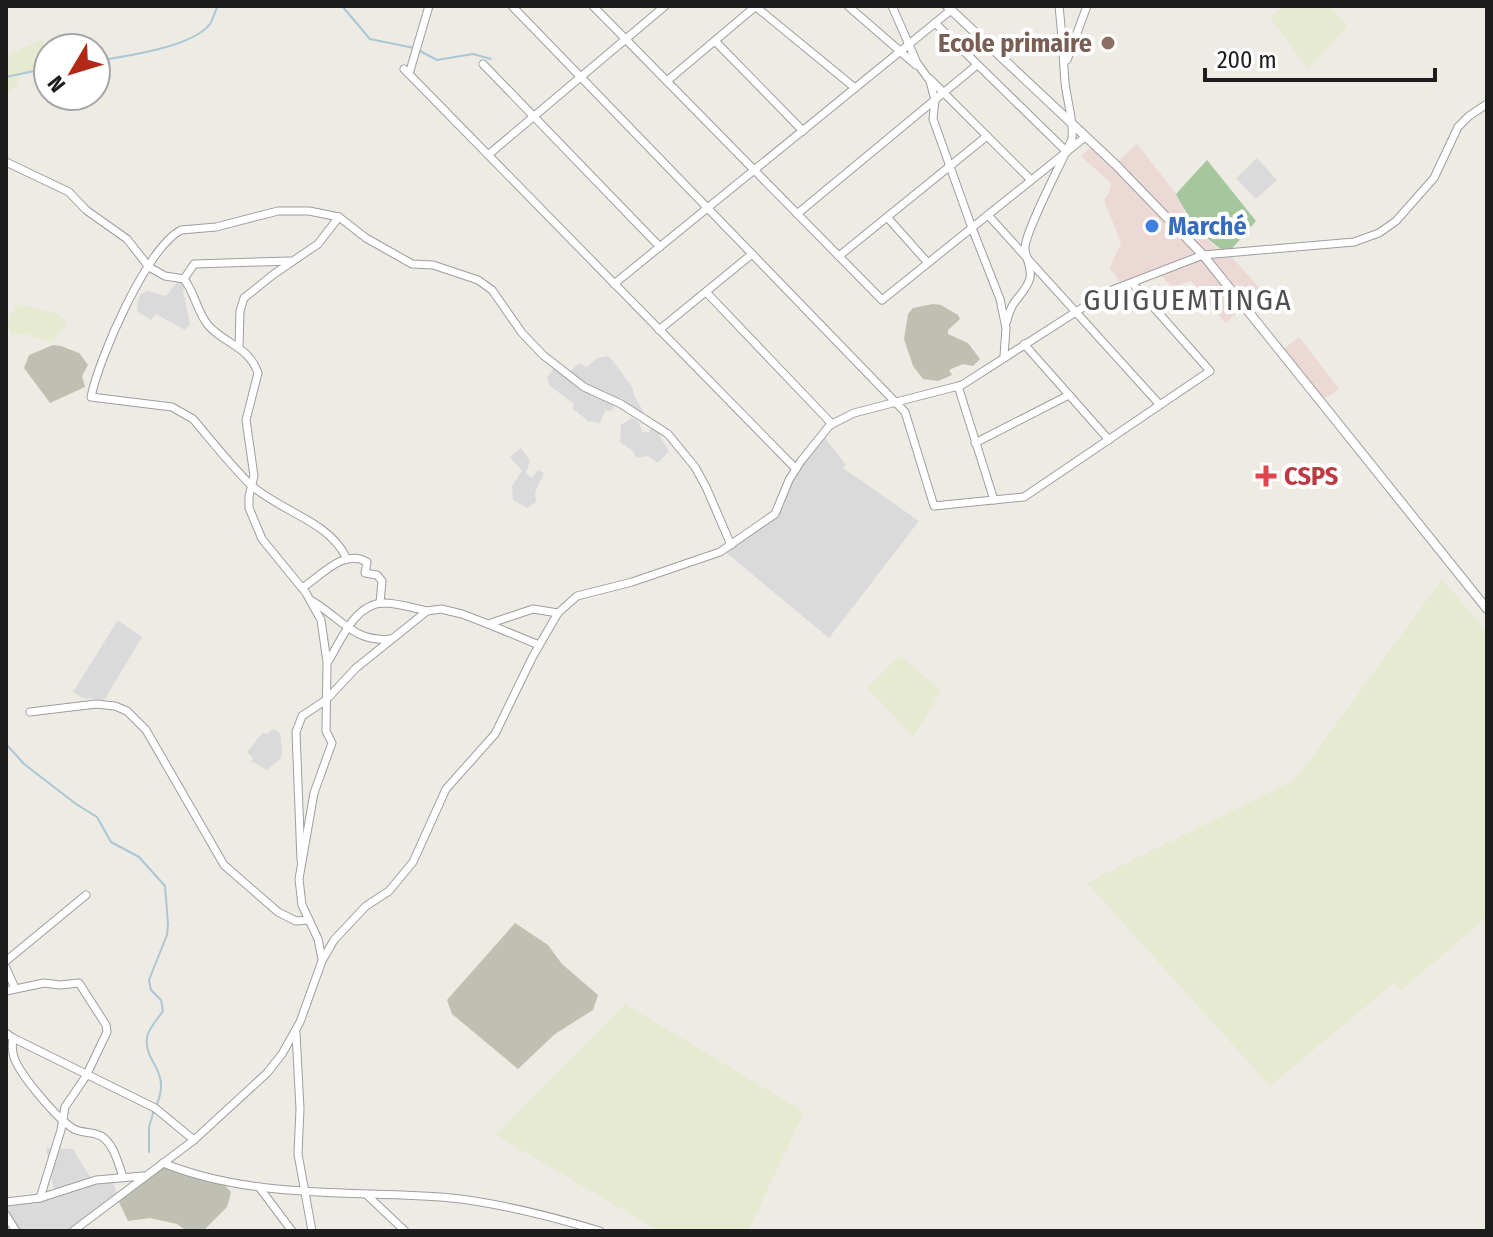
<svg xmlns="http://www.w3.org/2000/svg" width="1493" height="1237" font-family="'Fira Sans Condensed',sans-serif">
  <rect width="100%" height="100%" fill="#edebe4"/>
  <g fill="#dbdada">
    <path d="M 1257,158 L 1277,180 L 1256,199 L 1236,178 Z"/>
    <path d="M 178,281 L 185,284 L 183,291 L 190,324 L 185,330 L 156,314 L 151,320 L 138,312 L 137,303 L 141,294 L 148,291 L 166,296 Z"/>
    <path d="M 609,356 L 633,388 L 633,393 L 644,413 L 641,415 L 635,413 L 621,398 L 617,400 L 611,411 L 605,411 L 600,423 L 588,421 L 572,408 L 574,404 L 550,386 L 547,377 L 555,367 L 568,374 L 579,363 L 586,367 L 598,358 Z"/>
    <path d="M 632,418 L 639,422 L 642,432 L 649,432 L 651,427 L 660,431 L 660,437 L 669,451 L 658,463 L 648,456 L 636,458 L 634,452 L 620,442 L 621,425 Z"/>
    <path d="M 822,434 L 846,465 L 843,468 L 919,521 L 829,638 L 723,550 L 775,514 L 789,480 Z"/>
    <path d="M 521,448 L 530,461 L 526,473 L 532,478 L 538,470 L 544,473 L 535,492 L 536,502 L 527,508 L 513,500 L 512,486 L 522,471 L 510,457 Z"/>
    <path d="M 118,620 L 142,637 L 104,700 L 83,698 L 73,692 Z"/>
    <path d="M 274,729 L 280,733 L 282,752 L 281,758 L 267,770 L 251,761 L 253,758 L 247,752 L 263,732 L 266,734 Z"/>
    <path d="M 46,1148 L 73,1149 L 92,1180 L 112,1177 L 118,1200 L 76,1231 L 6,1231 L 6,1200 L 54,1190 Z"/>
  </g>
  <g fill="#ecd8d5">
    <path d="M 1137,144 L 1176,194 L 1185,213 L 1213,245 L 1228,253 L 1263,292 L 1225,323 L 1191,281 L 1172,287 L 1158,272 L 1123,286 L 1110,268 L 1121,243 L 1104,200 L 1109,193 L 1111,183 L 1081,156 L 1093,145 L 1115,164 Z"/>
    <path d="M 1299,337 L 1339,389 L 1322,401 L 1281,351 Z"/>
  </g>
  <g fill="#bfc0b1">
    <path d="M 933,304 L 941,305 L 958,315 L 960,319 L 948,330 L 948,334 L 968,343 L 980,359 L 973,366 L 963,364 L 949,370 L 952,375 L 938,381 L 923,379 L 913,366 L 904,339 L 908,314 L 913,308 Z"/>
    <path d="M 53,345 L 61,346 L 79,353 L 88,365 L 82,376 L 85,387 L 50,403 L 24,368 L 29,355 Z"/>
    <path d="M 515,923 L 548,945 L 562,964 L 598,995 L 593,1010 L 555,1034 L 518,1069 L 452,1014 L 447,1000 Z"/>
    <path d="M 167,1163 L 189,1171 L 215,1175 L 231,1192 L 227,1207 L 203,1231 L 187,1231 L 177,1224 L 150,1218 L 128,1221 L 118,1200 Z"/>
  </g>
  <g fill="#e5ead1">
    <path d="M 1285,6 L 1330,6 L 1347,26 L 1308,69 L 1270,17 Z"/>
    <path d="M 41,40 L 48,51 L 48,72 L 39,69 L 17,75 L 19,85 L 6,93 L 6,56 Z"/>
    <path d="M 16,304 L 57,313 L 68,323 L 52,342 L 29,335 L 11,334 L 7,323 Z"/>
    <path d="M 1442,579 L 1487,632 L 1487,917 L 1401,990 L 1395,982 L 1270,1086 L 1087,883 L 1296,779 Z"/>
    <path d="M 900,655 L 941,691 L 913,737 L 868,688 Z"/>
    <path d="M 625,1004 L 804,1112 L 748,1231 L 659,1231 L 496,1135 Z"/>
  </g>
  <path fill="#a5c79e" d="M 1207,160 L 1256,221 L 1228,253 C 1204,240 1188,218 1176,194 Z"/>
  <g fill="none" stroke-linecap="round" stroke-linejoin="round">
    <g stroke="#aac7d5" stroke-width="2">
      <path d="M 342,6 L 370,39 L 414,48"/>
      <path d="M 420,51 L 437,60 L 473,54 L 491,59"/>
      <path d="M 96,61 C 123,57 193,47 210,24 C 213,19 215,11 218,6"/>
      <path d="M 6,77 L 48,68"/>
      <path d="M 6,744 L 24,764 L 76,804 L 97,817 L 111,842 L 139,857 L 165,886 L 168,924 L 167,935 L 149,980 L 151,990 L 161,1000 L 163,1011 C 158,1019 148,1028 147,1038 C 144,1063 171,1070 157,1104"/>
      <path d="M 149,1152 L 149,1127 L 154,1110"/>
    </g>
    <defs>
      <g id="minor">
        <path d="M 512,6 L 905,412 L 934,506 L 1024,497 L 1210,371 L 1132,283"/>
        <path d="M 593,6 L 882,300 L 1085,137"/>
        <path d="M 755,6 L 855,88"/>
        <path d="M 848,6 L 916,65"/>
        <path d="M 892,6 L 917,63 L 930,81 L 935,100 L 933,119 L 972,228 L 1000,299 L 1006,328 L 1004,356"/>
        <path d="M 935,23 L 1067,152"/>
        <path d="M 715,41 L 803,131"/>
        <path d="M 1067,60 L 1087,6"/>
        <path d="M 483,64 L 660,247"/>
        <path d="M 404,69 L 796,469"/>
        <path d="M 409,74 L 429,6"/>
        <path d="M 930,79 L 1031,180"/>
        <path d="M 667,81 L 756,6"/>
        <path d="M 488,155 L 665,6"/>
        <path d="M 6,162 L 69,192 L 86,210 L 127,239 L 149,267 L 165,276 L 184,279 C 195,293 197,312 208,325 C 224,344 249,346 258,373 L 246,420 L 254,476 L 249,496 L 249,508 L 262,539 L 306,593 L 321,620 L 327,662 L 326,731 L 332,743 L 314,793 L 299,879 L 302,905 L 318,939 L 322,959"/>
        <path d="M 797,214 L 977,65"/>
        <path d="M 988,215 L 1160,405"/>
        <path d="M 887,217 L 928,263"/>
        <path d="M 839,256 L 987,136"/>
        <path d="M 184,279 L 194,264 L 290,261"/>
        <path d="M 614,284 L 951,10"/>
        <path d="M 706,292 L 832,424"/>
        <path d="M 1007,321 C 1010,300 1026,294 1030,278 C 1032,267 1025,257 1025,248 C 1025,231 1063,160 1072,139 C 1074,120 1067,102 1065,82 C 1063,57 1062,32 1059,6"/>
        <path d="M 659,330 L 752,254"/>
        <path d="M 1024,344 L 1109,440"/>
        <path d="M 239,346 L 240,311 L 244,298 L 274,274 L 318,244 L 339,217"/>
        <path d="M 958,386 L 994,500"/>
        <path d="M 975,443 L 1069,395"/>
        <path d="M 346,557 C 328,521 282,512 252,486 C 232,467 211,440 193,419 L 172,407 L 91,397 C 99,358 146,249 181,230 L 216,227 L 278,211 L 309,211 L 339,217 L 366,238 L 412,264 L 433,265 L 478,280 L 492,290 L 522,333 L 543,355 L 584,387 L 621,404 L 668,434 L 695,467 L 706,487 L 731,545"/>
        <path d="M 302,588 C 321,576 344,548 367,562 L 365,573 L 377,575 L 382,581 L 380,603"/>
        <path d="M 312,601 C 341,618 354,643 391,639"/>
        <path d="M 488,624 L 539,645"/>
        <path d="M 329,660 C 341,640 355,604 383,603 C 398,603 413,608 427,611"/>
        <path d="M 30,712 L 96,704 L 115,706 L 127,711 L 146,730 L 224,865 L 278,912 L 296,921 L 309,920"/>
        <path d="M 301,860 L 296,732 L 302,716 L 326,700 L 356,668 L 427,611 L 441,609 L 462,614 L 488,624 L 533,609 L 558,613"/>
        <path d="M 6,961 L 86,895"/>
        <path d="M 6,968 L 15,988"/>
        <path d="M 6,991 L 44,983 L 60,985 L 79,983 L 106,1025 L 107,1032 L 86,1076 L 65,1107 L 61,1130 L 40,1198"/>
        <path d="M 6,1033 L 13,1038 C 12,1044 12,1051 14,1057 C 19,1074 58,1120 74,1129 C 83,1134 96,1131 104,1138 C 115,1148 118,1163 123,1177"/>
        <path d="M 296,1033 L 300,1109 L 298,1154 L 312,1231"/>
        <path d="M 13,1038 L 155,1108 L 194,1140"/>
        <path d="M 163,1163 C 255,1200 355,1190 451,1198 C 500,1203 553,1217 600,1231"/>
        <path d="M 259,1187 L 292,1231"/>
        <path d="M 367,1195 L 405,1231"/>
        <path d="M 6,1202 L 40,1198 L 96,1180 L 143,1176"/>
        <path d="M 6,1215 L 16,1231"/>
        <path d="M 73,1231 L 194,1140 L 267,1073 L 282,1054 L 300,1022 L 322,961 L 334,940 L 366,906 L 389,891 L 413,862 L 446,789 L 495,734 L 533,656 L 558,613 L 577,596 L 632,582 L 720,552 L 775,514 L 789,480 L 801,461 L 830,425 L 854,413 L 962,385 L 1107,292 L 1203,255 L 1354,242 L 1379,233 L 1396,221 L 1434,178 L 1458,127 L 1469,116 L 1487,104"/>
      </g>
      <path id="tertiary" d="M 947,6 L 1115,164 L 1203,255 L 1487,609"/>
    </defs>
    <use href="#minor" stroke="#9e9e9e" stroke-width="9"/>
    <use href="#tertiary" stroke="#9e9e9e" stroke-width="10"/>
    <use href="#minor" stroke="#fff" stroke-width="7"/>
    <use href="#tertiary" stroke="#fff" stroke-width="8"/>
  </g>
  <circle fill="#8d6e63" stroke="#fff" stroke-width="3" cx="1108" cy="43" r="8"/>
  <circle fill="#3f7fe0" stroke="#fff" stroke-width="3" cx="1152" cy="226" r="8"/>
  <path fill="#e0444e" stroke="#fff" stroke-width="3" d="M1262 464h8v8h8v8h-8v8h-8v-8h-8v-8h8z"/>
  <g text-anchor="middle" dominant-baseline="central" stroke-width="8" stroke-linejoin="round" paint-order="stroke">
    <g font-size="26" font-weight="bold" fill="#785e54" stroke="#fff" text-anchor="end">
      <text x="1092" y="43">Ecole primaire</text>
    </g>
    <g font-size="26" font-weight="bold" fill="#366cbe" stroke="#fff" text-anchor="start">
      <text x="1168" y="226">Marché</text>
    </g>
    <g font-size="26" font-weight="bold" fill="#be3a42" stroke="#fff" text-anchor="start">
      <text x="1284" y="476">CSPS</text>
    </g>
    <g font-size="30" letter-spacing="2" fill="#505050" stroke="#fff">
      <text x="1188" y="300">GUIGUEMTINGA</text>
    </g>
  </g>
  <rect width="1493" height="1237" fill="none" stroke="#1d1d1d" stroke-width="16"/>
  <g transform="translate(72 72) rotate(232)"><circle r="38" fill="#ffffff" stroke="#a5a5a5" stroke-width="2"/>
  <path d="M0-6L14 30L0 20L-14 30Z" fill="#b22918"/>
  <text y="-12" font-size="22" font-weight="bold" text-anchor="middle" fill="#1d1d1d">N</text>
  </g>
  <path d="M1205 68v12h230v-12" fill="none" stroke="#1d1d1d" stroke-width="4"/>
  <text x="1217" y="68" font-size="24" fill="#1d1d1d" stroke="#ffffff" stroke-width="6" paint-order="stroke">200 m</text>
</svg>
